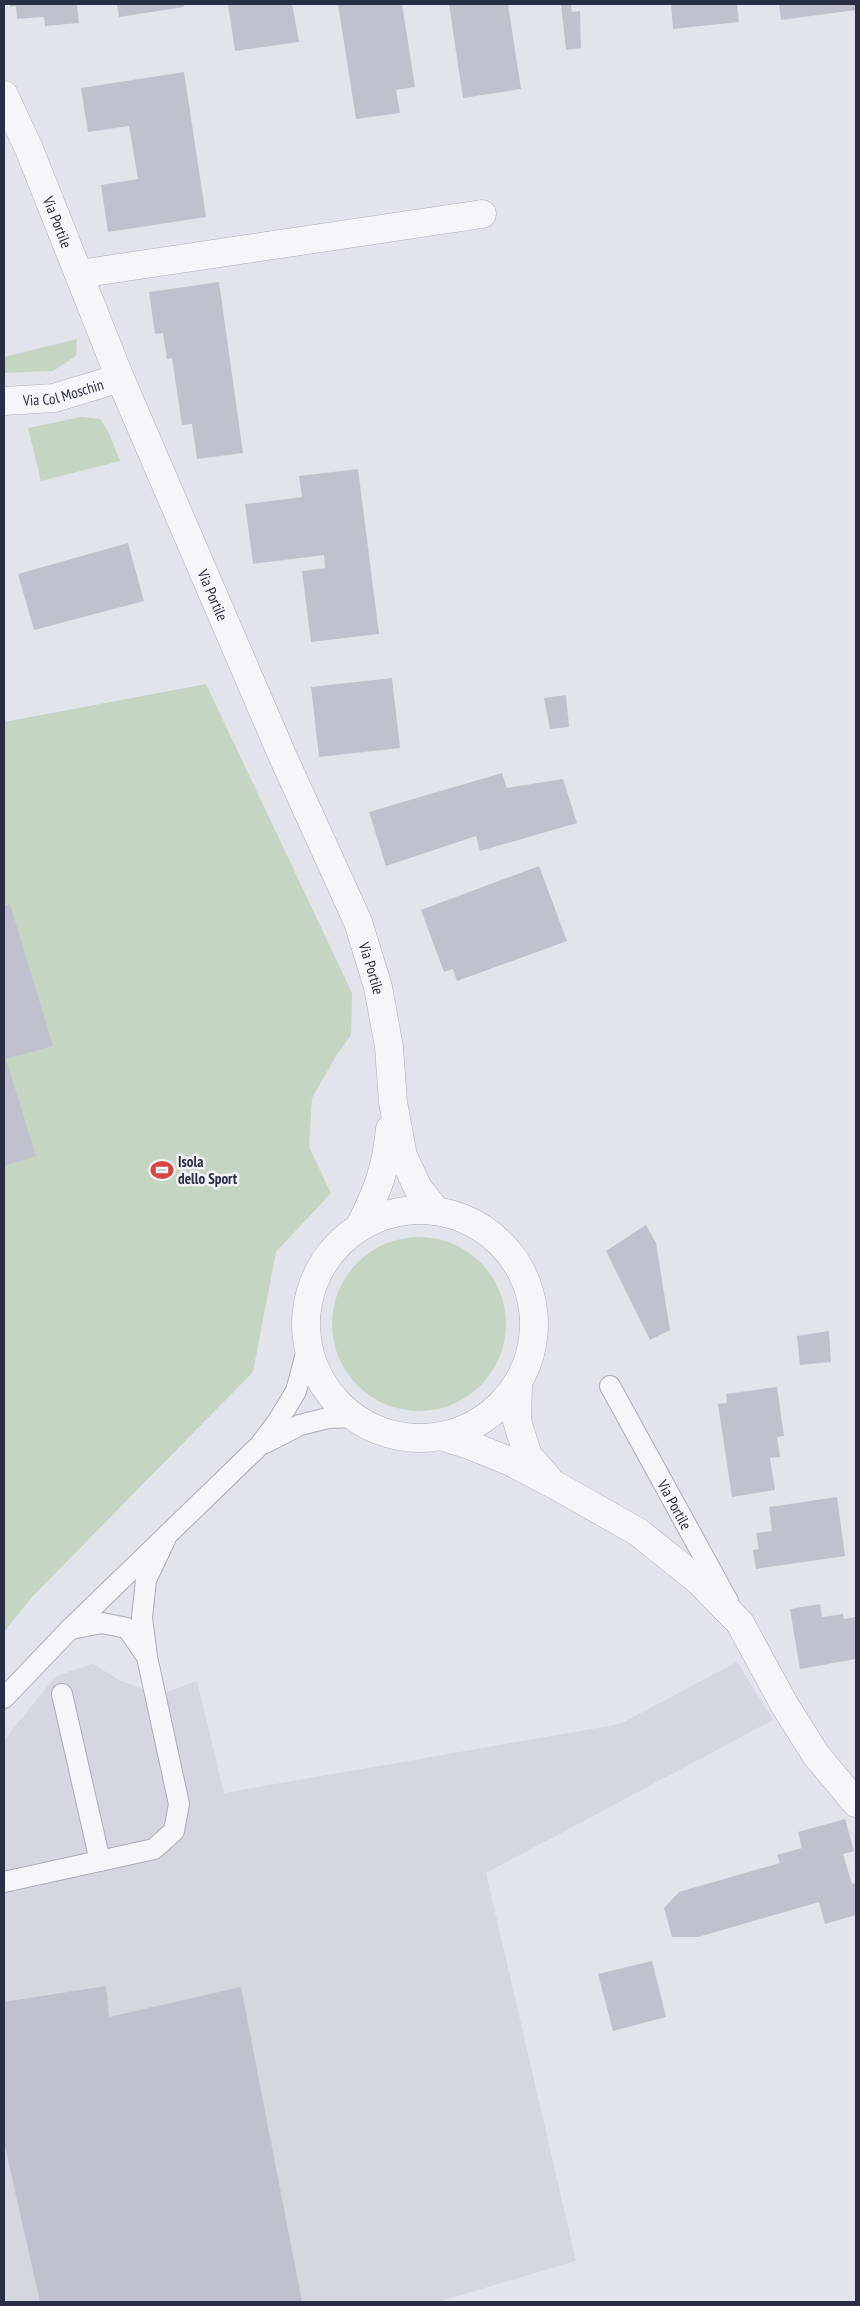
<svg xmlns="http://www.w3.org/2000/svg" width="860" height="2306" font-family="'PT Sans Narrow',sans-serif">
  <rect width="100%" height="100%" fill="#e2e4eb"/>
  <path fill="#d4d6e0" d="M 737,1662 L 773,1720 L 486,1873 L 576,2261 L 437,2302 L 4,2302 L 4,1740 L 56,1676 L 93,1664 L 119,1680 L 159,1695 L 197,1681 L 224,1793 L 620,1724 Z"/>
  <g fill="#c4d5c2">
    <path d="M 77,339 L 76,356 L 53,371 L 4,373 L 4,357 Z"/>
    <path d="M 81,417 L 100,419 L 109,433 L 120,461 L 41,481 L 28,428 Z"/>
    <path d="M 206,684 L 352,993 L 351,1035 L 336,1056 L 312,1098 L 309,1147 L 331,1193 L 276,1252 L 253,1372 L 31,1598 L 4,1632 L 4,722 Z"/>
    <circle cx="419" cy="1324" r="87"/>
  </g>
  <g fill="#bfc2ce">
    <path d="M 10,4 L 77,4 L 79,23 L 45,26 L 44,17 L 17,19 L 16,6 L 10,7 Z"/>
    <path d="M 117,4 L 183,4 L 184,7 L 119,17 Z"/>
    <path d="M 228,4 L 292,4 L 299,42 L 235,51 Z"/>
    <path d="M 338,4 L 402,4 L 415,87 L 396,90 L 400,113 L 356,119 Z"/>
    <path d="M 449,4 L 508,4 L 521,89 L 463,98 Z"/>
    <path d="M 561,4 L 571,4 L 572,12 L 580,11 L 581,48 L 566,50 Z"/>
    <path d="M 671,4 L 737,4 L 739,22 L 673,29 Z"/>
    <path d="M 779,4 L 856,4 L 856,10 L 781,20 Z"/>
    <path d="M 184,72 L 206,217 L 108,232 L 101,185 L 138,179 L 129,126 L 88,132 L 81,88 Z"/>
    <path d="M 219,282 L 243,453 L 197,459 L 192,424 L 182,425 L 172,358 L 167,359 L 163,333 L 155,334 L 149,292 Z"/>
    <path d="M 358,469 L 379,634 L 311,642 L 302,571 L 325,568 L 324,555 L 253,564 L 245,504 L 302,497 L 299,476 Z"/>
    <path d="M 128,543 L 144,601 L 34,630 L 18,574 Z"/>
    <path d="M 392,678 L 400,748 L 319,757 L 311,687 Z"/>
    <path d="M 566,695 L 569,727 L 550,729 L 544,698 Z"/>
    <path d="M 502,773 L 507,788 L 563,779 L 577,823 L 480,851 L 476,836 L 386,866 L 369,812 Z"/>
    <path d="M 539,866 L 567,941 L 457,981 L 453,969 L 444,972 L 421,910 Z"/>
    <path d="M 10,904 L 53,1046 L 6,1059 L 36,1156 L 4,1166 L 4,906 Z"/>
    <path d="M 646,1225 L 656,1243 L 670,1330 L 650,1340 L 606,1251 Z"/>
    <path d="M 829,1331 L 831,1362 L 800,1365 L 797,1336 Z"/>
    <path d="M 777,1387 L 784,1436 L 777,1437 L 780,1457 L 770,1458 L 775,1490 L 732,1497 L 718,1404 L 727,1403 L 726,1394 Z"/>
    <path d="M 837,1497 L 845,1556 L 756,1569 L 753,1550 L 759,1549 L 756,1533 L 772,1531 L 769,1507 Z"/>
    <path d="M 820,1604 L 822,1617 L 843,1614 L 844,1619 L 856,1617 L 856,1659 L 800,1669 L 790,1609 Z"/>
    <path d="M 845,1819 L 854,1851 L 843,1854 L 852,1884 L 856,1883 L 856,1915 L 825,1924 L 819,1902 L 698,1937 L 672,1937 L 664,1908 L 679,1892 L 780,1863 L 777,1855 L 802,1848 L 798,1832 Z"/>
    <path d="M 652,1961 L 666,2017 L 613,2031 L 598,1974 Z"/>
    <path d="M 106,1986 L 109,2017 L 241,1987 L 302,2302 L 40,2302 L 4,2142 L 4,2002 Z"/>
  </g>
  <g fill="none" stroke-linecap="round" stroke-linejoin="round">
    <defs>
      <g id="service">
        <path id="s1" d="M 610,1386 L 728,1601"/>
        <path d="M 265,1443 L 300,1425 L 328,1418 L 356,1417"/>
        <path d="M 71,1629 L 102,1623 L 127,1628 L 145,1654"/>
        <path d="M 62,1694 L 100,1861"/>
        <path d="M 4,1698 L 70,1629 L 259,1446 L 278,1421 L 296,1391 L 308,1346"/>
        <path d="M 4,1882 L 154,1849 L 174,1831 L 179,1804 L 147,1657 L 142,1618 L 146,1580 L 165,1540"/>
      </g>
      <g id="minor">
        <path d="M 79,274 L 482,214"/>
        <path id="s2" d="M 4,401 L 54,398 L 120,378"/>
      </g>
      <g id="tertiary">
        <path id="s3" d="M 4,95 L 29,149 L 120,378 L 283,757 L 358,922 L 378,987 L 389,1047 L 393,1102 L 403,1156 L 418,1188 L 436,1211"/>
        <circle cx="420" cy="1324" r="114"/>
        <path d="M 360,1226 C 378,1190 386,1169 390,1129"/>
        <path d="M 518,1386 L 517,1421 L 528,1456 L 547,1477"/>
        <path d="M 444,1437 L 472,1446 L 509,1461 L 555,1485 L 638,1532 L 699,1581 L 740,1623 L 784,1704 L 816,1755 L 856,1803"/>
      </g>
    </defs>
    <use href="#service" stroke="#aaadb9" stroke-width="22"/>
    <use href="#minor" stroke="#aaadb9" stroke-width="29"/>
    <use href="#tertiary" stroke="#aaadb9" stroke-width="29"/>
    <use href="#service" stroke="#f5f6f9" stroke-width="20"/>
    <use href="#minor" stroke="#f5f6f9" stroke-width="28"/>
    <use href="#tertiary" stroke="#f5f6f9" stroke-width="28"/>
  </g>
  <defs>
    <symbol id="stadium-bare" viewBox="-9 -9 18 18"><path d="M0-5a6.5 5 0 1 0 0 10a6.5 5 0 1 0 0-10ZM-3.5-1.8h7v3.6h-7Z" fill="#d54642" stroke="#f2f3f8" stroke-width="2.5" paint-order="stroke"/></symbol>
  </defs>
  <g fill-rule="evenodd">
    <use href="#stadium-bare" x="146" y="1154" width="32" height="32"/>
  </g>
  <g text-anchor="middle" dominant-baseline="central" stroke-width="5" stroke-linejoin="round" paint-order="stroke">
    <g font-size="15" fill="#292e44" stroke="#f2f3f8">
      <text stroke="none"><textPath href="#s3" startOffset="138">Via Portile</textPath></text>
      <text stroke="none"><textPath href="#s2" startOffset="60">Via Col Moschin</textPath></text>
      <text stroke="none"><textPath href="#s3" startOffset="542">Via Portile</textPath></text>
      <text stroke="none"><textPath href="#s3" startOffset="948">Via Portile</textPath></text>
      <text stroke="none"><textPath href="#s1" startOffset="135">Via Portile</textPath></text>
    </g>
    <g font-size="15" font-weight="bold" fill="#292e44" stroke="#f2f3f8" text-anchor="start">
      <text x="178" y="1161">Isola<tspan x="178" dy="17">dello Sport</tspan></text>
    </g>
  </g>
  <rect width="860" height="2306" fill="none" stroke="#292e44" stroke-width="10"/>
</svg>
